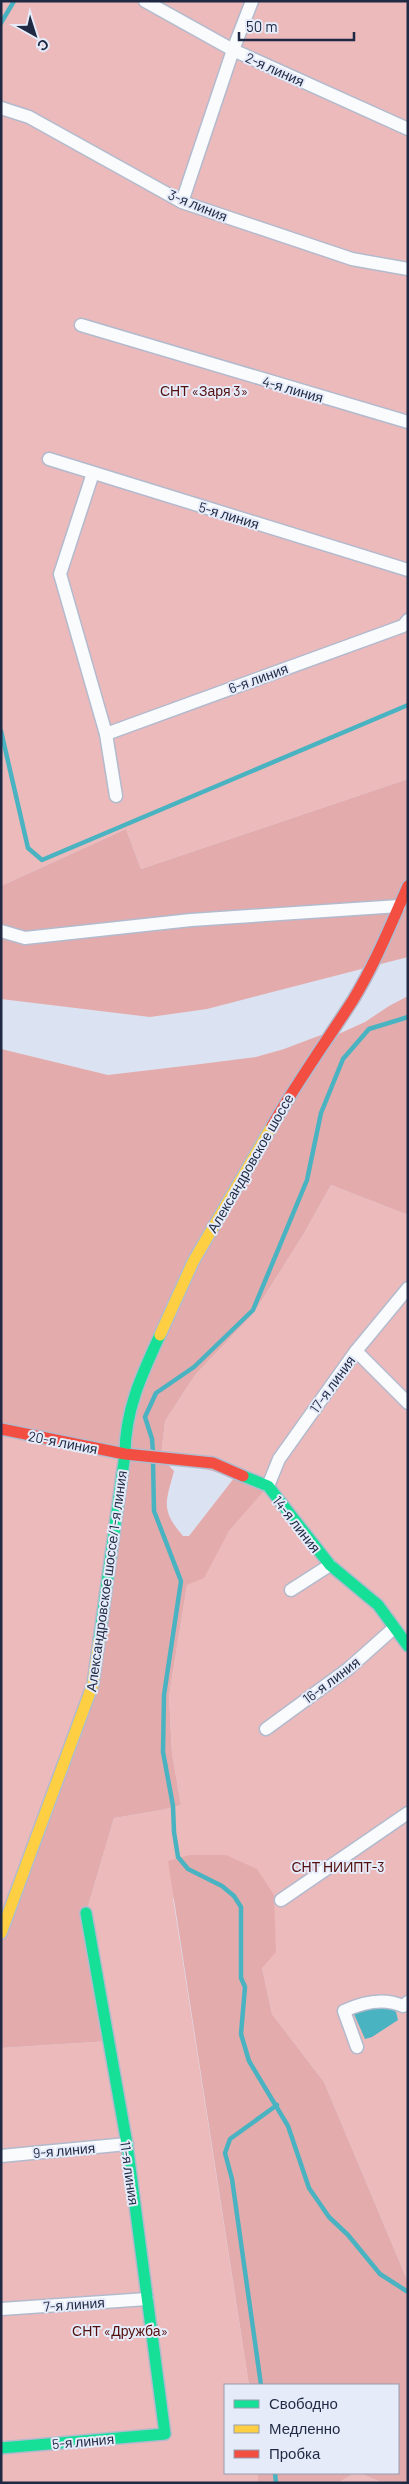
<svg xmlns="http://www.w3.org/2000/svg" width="409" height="2484" font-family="Barlow,sans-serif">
  <rect width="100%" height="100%" fill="#dbe2f1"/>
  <g fill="#ecbabb">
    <path d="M 1,1 L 408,1 L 408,779 L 141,869 L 126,829 L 1,886 Z"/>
    <path d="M 331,1185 L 408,1215 L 408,2282 L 324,2082 L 272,2014 L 262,1968 L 173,1898 L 249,2385 L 225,2385 L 225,2473 L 258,2473 L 258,2483 L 1,2483 L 1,2048 L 109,2041 L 86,1913 L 114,1818 L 162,1810 L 181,1805 L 172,1754 L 169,1696 L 187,1585 L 218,1550 L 229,1531 L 267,1486 L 161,1457 L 165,1421 L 195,1375 L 253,1314 L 303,1235 Z"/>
    <path d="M 1,1429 L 126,1454 L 90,1693 L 1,1933 Z"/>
    <path d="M 354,2473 L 360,2473 L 383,2483 L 338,2483 Z"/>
  </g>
  <g fill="#e3abac">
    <path d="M 408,779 L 408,957 L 207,1009 L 150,1017 L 1,999 L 1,886 L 126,829 L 141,869 Z"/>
    <path d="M 408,996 L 408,1215 L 331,1185 L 303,1235 L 253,1314 L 195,1375 L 165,1421 L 161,1457 L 174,1471 C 166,1502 160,1509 183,1536 L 189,1536 L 238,1473 L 268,1486 L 229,1531 L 204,1578 L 187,1585 L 169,1696 L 172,1754 L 181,1805 L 162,1810 L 114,1818 L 86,1913 L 109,2041 L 1,2048 L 1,1933 L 90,1693 L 126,1454 L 1,1429 L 1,1049 L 108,1075 L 201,1064 L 256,1057 L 284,1049 L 321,1035 L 332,1037 L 365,1022 L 389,1006 Z"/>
    <path d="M 190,1855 L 226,1855 L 257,1869 L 274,1895 L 276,1952 L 262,1968 L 272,2014 L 324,2082 L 408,2282 L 408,2483 L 383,2483 L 360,2473 L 398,2473 L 398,2385 L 249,2385 L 168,1861 Z"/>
    <path d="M 258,2473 L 354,2473 L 338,2483 L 258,2483 Z"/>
  </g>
  <path fill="#4ab3c1" d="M 390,2006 L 396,2012 L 398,2020 L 372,2037 L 365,2039 L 354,2014 L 362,2007 Z"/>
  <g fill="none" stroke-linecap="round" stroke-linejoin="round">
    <g stroke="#4ab3c1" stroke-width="4.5">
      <path d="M 1,23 L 14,1"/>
      <path d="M 1,731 L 28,848 L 42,860 L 408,705"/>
      <path d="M 153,1452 L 152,1439 L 145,1417 L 156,1393 L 194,1367 L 253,1310 L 307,1180 L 321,1113 L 343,1059 L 369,1029 L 408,1017"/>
      <path d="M 153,1460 L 154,1511 L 181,1581 L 164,1695 L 163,1752 L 173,1806 L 174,1832 L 178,1857 L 188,1869 L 222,1886 L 234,1896 L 241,1907 L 241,1978 L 245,1987 L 241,2034 L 249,2061 L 288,2126 L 309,2188 L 329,2217 L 348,2235 L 380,2274 L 408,2292"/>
      <path d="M 261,2385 L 232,2179 L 225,2153 L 230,2139 L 277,2105"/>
      <path d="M 275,2473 L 276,2483"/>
    </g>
    <defs>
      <g id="street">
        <path d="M 145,1 L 233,50 L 408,129"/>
        <path d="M 1,108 L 29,117 L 182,202 L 352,259 L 408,269"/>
        <path d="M 182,202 L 233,50 L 252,1"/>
        <path d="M 81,325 L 408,422"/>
        <path d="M 49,459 L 408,570"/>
        <path d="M 93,473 L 60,574 L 106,734 L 116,796"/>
        <path d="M 106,734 L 403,626 L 408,620"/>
        <path d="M 1,931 L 25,938 L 191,920 L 399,906"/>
        <path d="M 356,1351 L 408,1403"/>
        <path d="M 268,1486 L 279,1459 L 356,1351 L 408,1288"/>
        <path d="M 291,1590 L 330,1565"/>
        <path d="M 266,1729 L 348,1669 L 394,1628"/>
        <path d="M 281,1900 L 408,1813"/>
        <path d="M 357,2047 L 344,2011 C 363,2002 383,1997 403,2006 L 408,2002"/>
        <path d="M 1,2156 L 127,2144"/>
        <path d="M 1,2309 L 147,2299"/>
      </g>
      <g id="fast">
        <path d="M 243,1476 L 268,1486 L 330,1565 L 378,1605 L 408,1646"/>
        <path d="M 99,1641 L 125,1454 C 125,1410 142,1374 160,1335"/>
        <path d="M 1,2448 L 165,2434 L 127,2144 L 86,1913"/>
      </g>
      <g id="slow">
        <path d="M 160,1335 L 193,1262 L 272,1126"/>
        <path d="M 1,1933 L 93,1684 L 99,1641"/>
      </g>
      <g id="jam">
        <path d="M 272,1126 C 297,1082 326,1042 353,1000 C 375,964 391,924 408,886"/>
        <path d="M 1,1429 L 125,1454 L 213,1463 L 243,1476"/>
      </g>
    </defs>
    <use href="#street" stroke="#b2bacd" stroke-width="15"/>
    <use href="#fast" stroke="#b2bacd" stroke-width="14"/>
    <use href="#slow" stroke="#b2bacd" stroke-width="14"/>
    <use href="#jam" stroke="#b2bacd" stroke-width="14"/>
    <use href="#street" stroke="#fafbfd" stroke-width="12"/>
    <use href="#fast" stroke="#16e098" stroke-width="11"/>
    <use href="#slow" stroke="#ffcf43" stroke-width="11"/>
    <use href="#jam" stroke="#f24e42" stroke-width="11"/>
  </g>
  <g text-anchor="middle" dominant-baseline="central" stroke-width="4" stroke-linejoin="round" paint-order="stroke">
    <g font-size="14" fill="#1f2943" stroke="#e5ebf9">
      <text transform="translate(275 69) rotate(24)">2-я линия</text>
      <text transform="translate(198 205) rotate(22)">3-я линия</text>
      <text transform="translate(293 389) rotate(16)">4-я линия</text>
      <text transform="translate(229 515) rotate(17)">5-я линия</text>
      <text transform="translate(258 678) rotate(-20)">6-я линия</text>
      <text transform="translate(250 1163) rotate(-60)">Александровское шоссе</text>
      <text transform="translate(332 1384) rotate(-54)">17-я линия</text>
      <text transform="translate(63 1442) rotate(11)">20-я линия</text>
      <text transform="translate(297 1524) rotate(52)">14-я линия</text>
      <text transform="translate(106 1581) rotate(-82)">Александровское шоссе/1-я линия</text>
      <text transform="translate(331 1680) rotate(-37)">16-я линия</text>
      <text transform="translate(64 2150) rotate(-5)">9-я линия</text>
      <text transform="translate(130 2173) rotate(82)">11-я линия</text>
      <text transform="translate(74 2304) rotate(-4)">7-я линия</text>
      <text transform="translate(83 2441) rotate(-5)">5-я линия</text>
    </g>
    <g font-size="14" fill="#54100f" stroke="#e5ebf9">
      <text x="204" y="390">СНТ «Заря 3»</text>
      <text x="338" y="1866">СНТ НИИПТ-3</text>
      <text x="120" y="2330">СНТ «Дружба»</text>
    </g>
  </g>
  <rect width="409" height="2484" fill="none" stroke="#1f2943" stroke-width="5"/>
  <rect x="224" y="2384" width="175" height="90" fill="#e5ebf9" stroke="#969db0"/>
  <rect x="234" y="2400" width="25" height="8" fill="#16e098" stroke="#969db0"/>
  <text x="269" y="2409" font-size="15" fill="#1f2943">Свободно</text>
  <rect x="234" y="2425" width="25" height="8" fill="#ffcf43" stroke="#969db0"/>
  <text x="269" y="2434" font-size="15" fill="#1f2943">Медленно</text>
  <rect x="234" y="2450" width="25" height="8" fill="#f24e42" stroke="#969db0"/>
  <text x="269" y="2459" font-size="15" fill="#1f2943">Пробка</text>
  <g transform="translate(35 35) rotate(141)" stroke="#e5ebf9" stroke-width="4" paint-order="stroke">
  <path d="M0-4L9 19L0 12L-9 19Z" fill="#1f2943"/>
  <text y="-8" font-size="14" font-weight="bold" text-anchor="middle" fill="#1f2943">С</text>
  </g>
  <path d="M239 32v8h115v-8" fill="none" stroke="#1f2943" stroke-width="2.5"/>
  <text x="246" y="32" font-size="15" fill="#1f2943" stroke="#e5ebf9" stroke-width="4" paint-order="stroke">50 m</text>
</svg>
